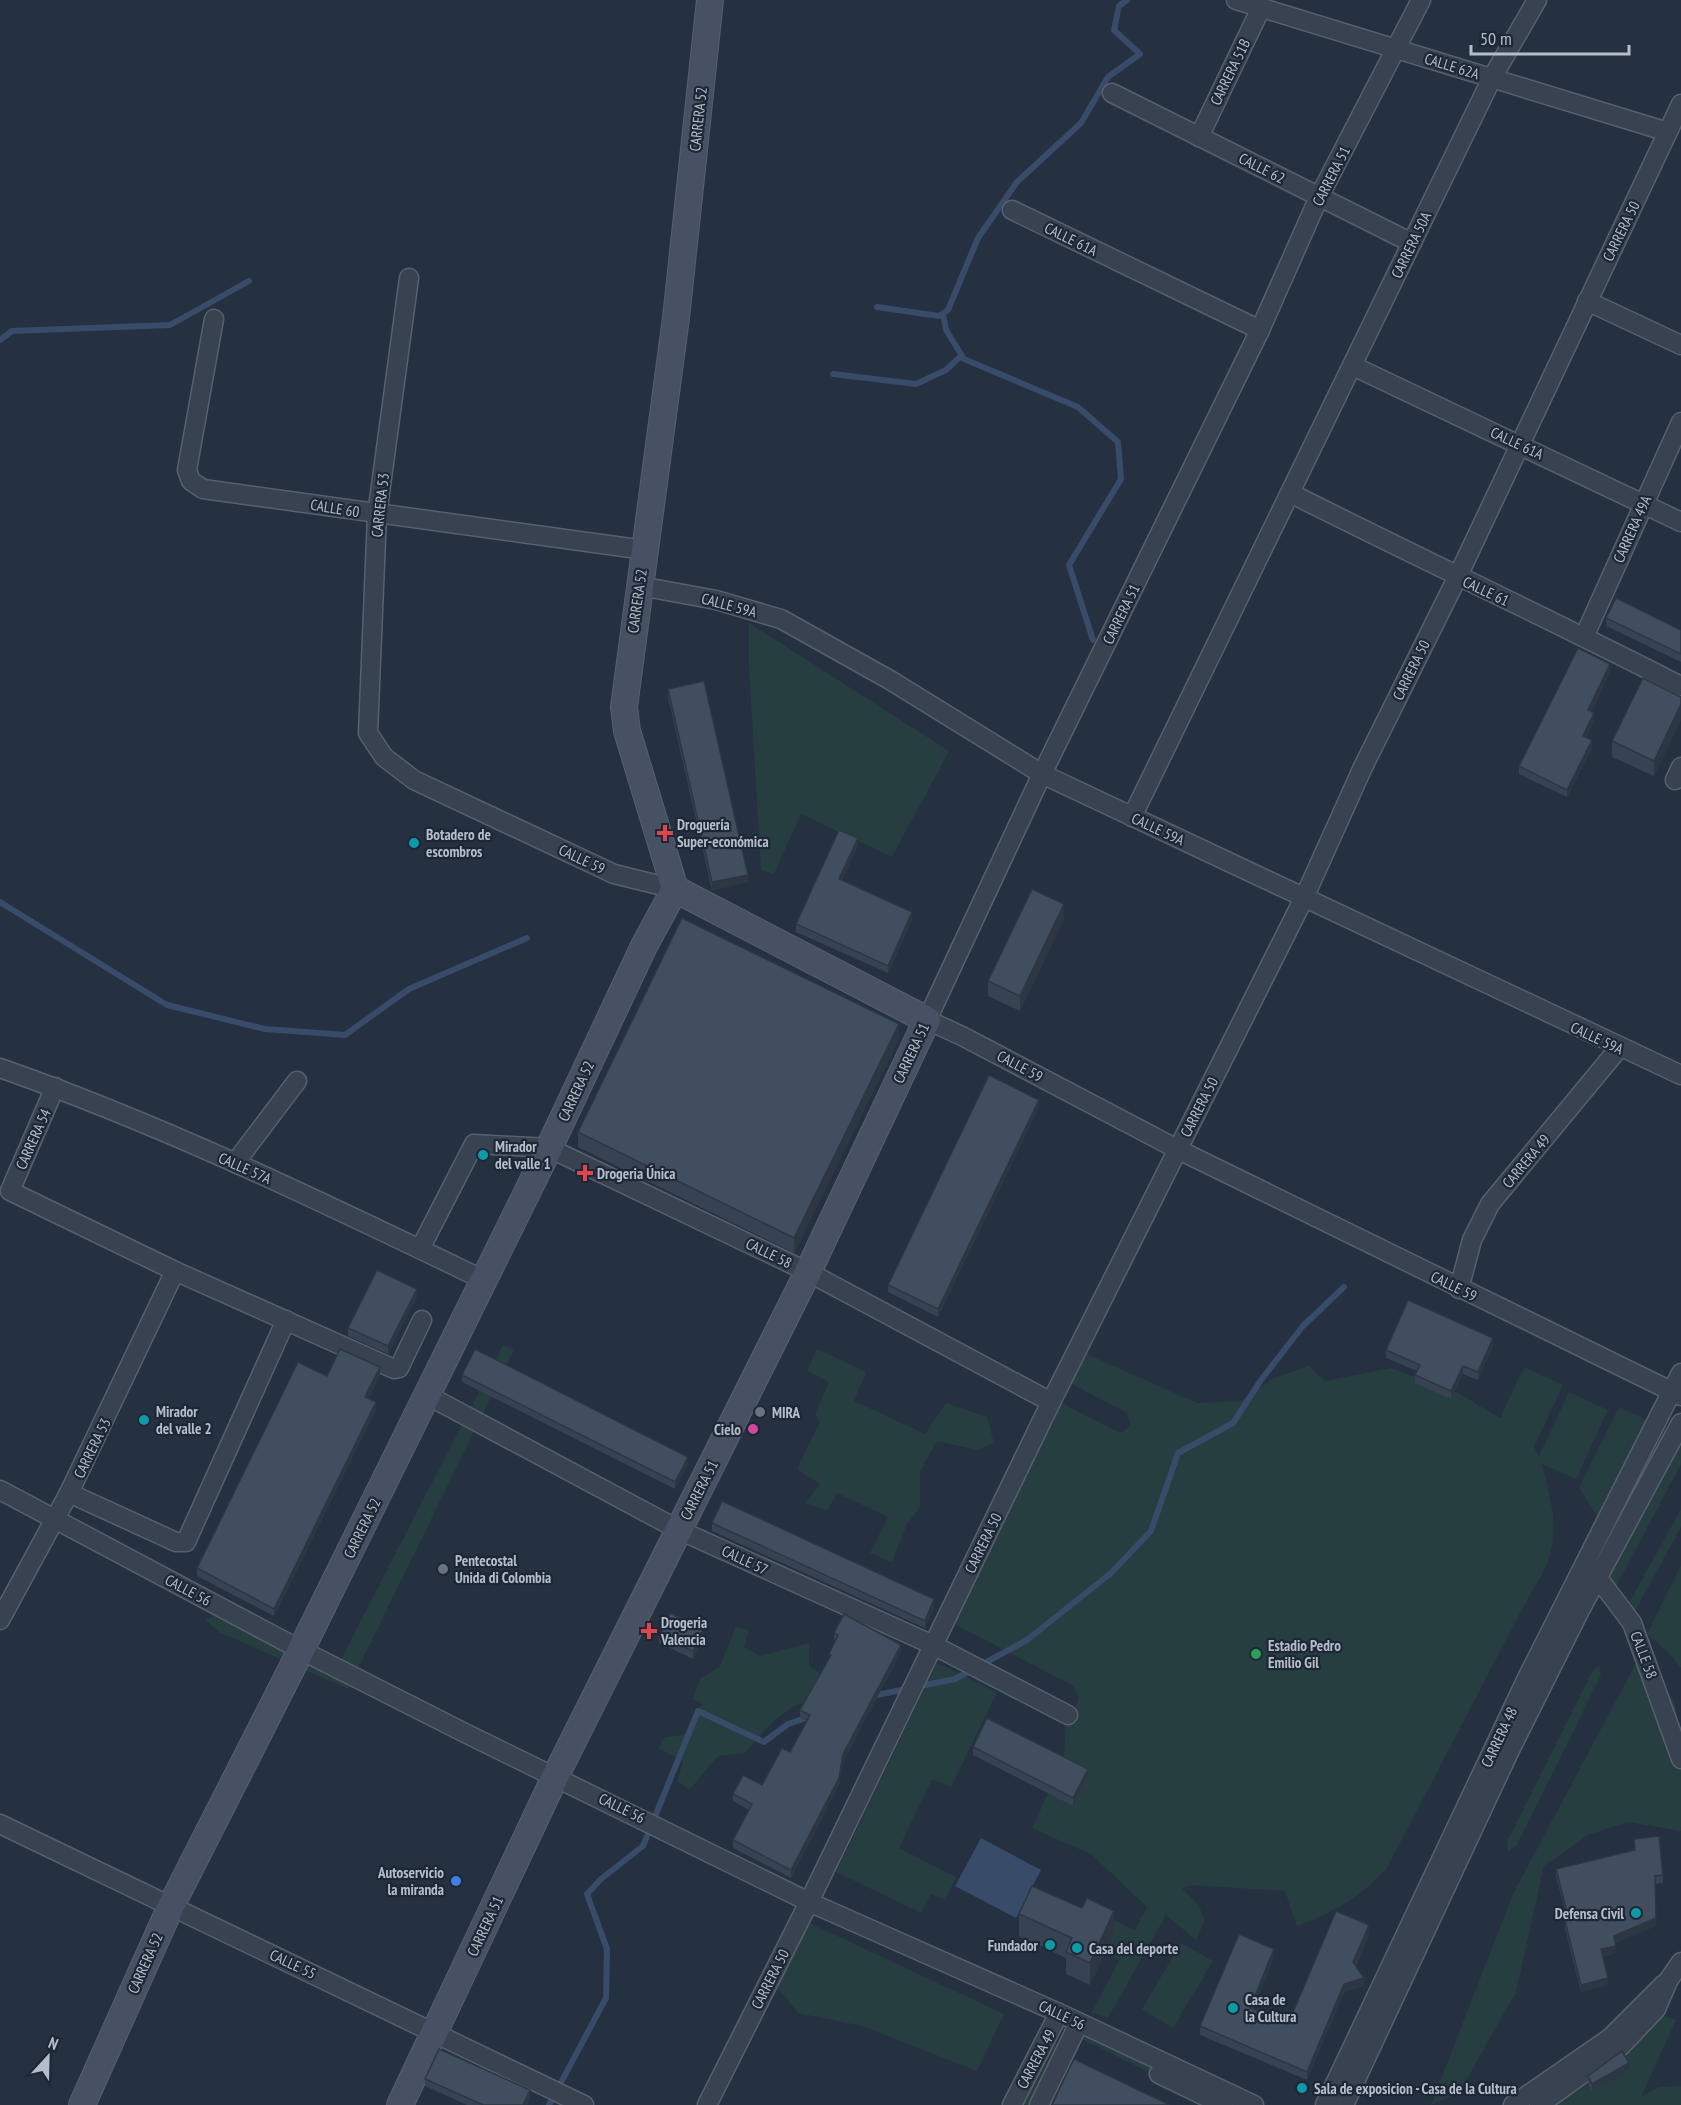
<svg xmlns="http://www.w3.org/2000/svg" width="1681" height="2105" font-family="'PT Sans Narrow',sans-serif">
  <rect width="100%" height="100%" fill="#253040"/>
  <g fill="#273e41">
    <path d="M 749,623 L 949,751 L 892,857 L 801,814 L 774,874 L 761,870 L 749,667 Z"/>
    <path d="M 503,1345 L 514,1350 L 348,1689 L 219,1632 L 204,1619 L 221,1615 L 340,1661 Z"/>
    <path d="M 817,1349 L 866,1372 L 854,1401 L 925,1434 L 946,1403 L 987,1417 L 994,1443 L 977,1450 L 937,1441 L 920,1471 L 920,1507 L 907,1524 L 892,1562 L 870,1553 L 888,1517 L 837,1493 L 827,1511 L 805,1503 L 820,1484 L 797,1469 L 820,1422 L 815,1414 L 829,1382 L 807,1371 Z"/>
    <path d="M 1080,1351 L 1197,1403 L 1241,1401 L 1272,1379 L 1309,1366 L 1325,1381 L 1391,1368 L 1457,1392 L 1500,1418 L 1524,1367 L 1563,1385 L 1534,1447 L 1539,1456 L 1569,1392 L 1608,1410 L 1576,1479 L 1542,1464 C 1556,1518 1563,1548 1529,1596 L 1387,1868 C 1364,1895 1331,1914 1297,1926 L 1285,1891 L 1191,1885 L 1182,1889 L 1198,1904 L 1205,1920 L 1196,1940 L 1166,1915 L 1108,2018 L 1092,2012 L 1119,1960 L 1082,1943 L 1096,1911 L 1135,1930 L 1147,1907 L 1092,1855 L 1032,1828 L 1064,1759 L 1066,1716 L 1074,1713 L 1079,1698 L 1073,1686 L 953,1623 L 1056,1400 L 1120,1433 L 1126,1430 L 1130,1425 L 1127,1413 L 1066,1381 Z"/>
    <path d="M 1619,1407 L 1681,1437 L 1681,1464 L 1610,1598 L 1601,1523 L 1579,1487 Z"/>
    <path d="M 1681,1509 L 1681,1527 L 1633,1615 L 1624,1612 Z"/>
    <path d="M 1681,1565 L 1681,1668 L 1666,1650 L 1647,1634 Z"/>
    <path d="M 736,1627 L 749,1630 L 744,1647 L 760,1656 L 809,1643 L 809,1666 L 832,1680 L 822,1699 C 788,1700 766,1729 745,1753 L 718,1756 L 690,1789 L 677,1782 L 683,1761 L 658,1748 L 665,1737 L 684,1735 L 702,1704 L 693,1699 L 700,1679 L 720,1666 Z"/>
    <path d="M 937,1663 L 997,1692 L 951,1787 L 932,1779 L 899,1848 L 956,1877 L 945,1900 L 931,1894 L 921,1913 L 836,1872 Z"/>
    <path d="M 1636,1663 L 1643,1665 L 1674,1700 L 1681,1736 L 1681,1831 L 1628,1822 L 1588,1835 L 1544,1866 L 1516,1992 L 1459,2093 L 1431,2105 L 1513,1894 Z"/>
    <path d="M 1599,1666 L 1601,1675 L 1517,1845 L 1508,1851 L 1507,1842 L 1593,1670 Z"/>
    <path d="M 803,1920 L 1004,2014 L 977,2071 L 862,2026 L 798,2013 L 786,1997 L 773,1986 Z"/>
    <path d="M 1181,1943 L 1213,1961 L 1173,2028 L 1142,2009 Z"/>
    <path d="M 1652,2012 L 1676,2020 L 1641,2097 L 1659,2087 L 1681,2086 L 1681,2105 L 1523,2105 Z"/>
    <path d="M 1088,2032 L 1239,2105 L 1215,2105 L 1084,2040 L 1080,2034 Z"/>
    <path d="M 1054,2042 L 1064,2047 L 1035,2105 L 1023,2105 Z"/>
  </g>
  <path fill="#384b68" d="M 981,1838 L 1041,1870 L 1016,1918 L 955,1886 Z"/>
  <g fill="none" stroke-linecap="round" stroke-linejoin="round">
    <g stroke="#384b68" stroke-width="6">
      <path d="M 877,307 L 939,316 L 948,310 L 978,238 L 1017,182 L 1081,123 L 1108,77 L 1140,54 L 1114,30 L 1119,6 L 1127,0"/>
      <path d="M 943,314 L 946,330 L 964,359 L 1078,407 L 1118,442 L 1121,479 L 1069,565 L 1093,640"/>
      <path d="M 0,340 L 12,331 L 170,325 L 249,281"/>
      <path d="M 833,374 L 916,384 L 946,370 L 961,356"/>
      <path d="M 0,902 L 167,1005 L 265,1029 L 345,1035 L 409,989 L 527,938"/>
      <path d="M 981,1665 L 1027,1640 L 1111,1573 L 1151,1531 L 1178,1453 L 1233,1423 L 1261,1380 L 1303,1326 L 1344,1287"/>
      <path d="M 872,1696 L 955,1679 L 972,1670"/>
      <path d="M 549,2105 L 606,1998 L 607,1949 L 587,1894 L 601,1879 L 643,1846 L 698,1711 L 764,1742 L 788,1724 L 809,1717"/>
    </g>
    <defs>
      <g id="street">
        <path d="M 1236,0 L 1668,132"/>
        <path d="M 1421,0 L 1319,197 L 1260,330 L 1042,774 L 927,1020 L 962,1036 L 1177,1149 L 1681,1396"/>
        <path d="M 1112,93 L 1412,243"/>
        <path d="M 1199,137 L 1261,8"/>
        <path d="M 1012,210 L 1260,330"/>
        <path d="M 409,278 L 377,515 L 368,733 L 384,757 L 414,780 L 614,874 L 675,889"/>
        <path d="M 1587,301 L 1681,345"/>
        <path d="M 214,319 L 187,470 L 191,481 L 203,489 L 645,550"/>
        <path d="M 1353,366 L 1681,522"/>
        <path d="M 1292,494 C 1421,559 1552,620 1681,686"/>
        <path d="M 640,586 L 716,600 L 781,619 L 890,680 L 1042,774 L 1681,1075"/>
        <path d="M 1584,637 L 1681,422"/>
        <path d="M 1675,780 L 1681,767"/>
        <path d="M 1132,817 L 1492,78 L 1537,0"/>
        <path d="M 0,1068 C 166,1126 326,1204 484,1280"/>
        <path d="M 55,1087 L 10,1191 L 175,1271 L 394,1369 L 399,1368 L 422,1320"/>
        <path d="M 235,1163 L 297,1081"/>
        <path d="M 420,1249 L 474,1144 L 549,1148 L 808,1272 L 1051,1402"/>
        <path d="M 1459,1289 L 1472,1240 L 1490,1204 L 1619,1048"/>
        <path d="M 427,1395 L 679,1530 L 933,1645 L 1068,1715"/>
        <path d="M 0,1490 L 301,1650 L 465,1733 L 809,1902 L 1059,2013 L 1254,2105"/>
        <path d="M 69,1493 L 176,1542 L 186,1542 L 286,1320"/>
        <path d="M 1592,1570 L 1632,1623 L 1681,1759"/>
        <path d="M 0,1620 L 69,1493 L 175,1271"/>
        <path d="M 0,1824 L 584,2105"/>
        <path d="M 1159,2074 L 1223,2105"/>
        <path d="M 707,2105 L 809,1902 L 1051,1402 L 1304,898 L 1363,767 L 1457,578 L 1681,104"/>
        <path d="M 1012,2105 L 1059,2013"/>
        <path d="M 1039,2105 L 1079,2023"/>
        <path d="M 1325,2105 L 1527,1678 L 1681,1373"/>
        <path d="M 1344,2105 L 1509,1752 L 1579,1612 L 1681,1423"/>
        <path d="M 1513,2105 L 1610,2038 L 1664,1984"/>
        <path d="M 1539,2105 L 1621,2046 L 1656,2009 L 1668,1981 L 1681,1962"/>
      </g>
      <g id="secondary">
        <path d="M 82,2105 L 171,1906 L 301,1650 L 549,1148 L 644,946 L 675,889 L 627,731 L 624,707 L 676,318 L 710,0"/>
        <path d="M 400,2105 L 555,1777 L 808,1272 L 927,1020 L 675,889"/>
      </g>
    </defs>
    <use href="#street" stroke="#57606e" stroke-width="21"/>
    <use href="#secondary" stroke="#57606e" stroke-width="28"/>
    <use href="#street" stroke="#394250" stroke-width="18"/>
    <use href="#secondary" stroke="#475163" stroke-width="26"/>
  </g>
  <g fill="#374353">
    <path d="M 1606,618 L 1681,630 L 1681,662 L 1606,626 Z"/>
    <path d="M 1610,672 L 1591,712 L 1594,721 L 1586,737 L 1592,748 L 1567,797 L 1519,774 L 1519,766 Z"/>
    <path d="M 668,689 L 748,882 L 712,890 L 668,697 Z"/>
    <path d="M 1681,697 L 1681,719 L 1654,776 L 1612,757 L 1612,741 Z"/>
    <path d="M 858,846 L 842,880 L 912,920 L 888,973 L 796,932 L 796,924 Z"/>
    <path d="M 1064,919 L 1020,1011 L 988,996 L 988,981 Z"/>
    <path d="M 899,1039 L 794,1253 L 578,1147 L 578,1132 Z"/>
    <path d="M 1039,1107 L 938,1317 L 888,1292 L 888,1285 Z"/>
    <path d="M 417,1297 L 388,1354 L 348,1336 L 348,1328 Z"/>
    <path d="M 1493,1346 L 1478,1380 L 1463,1374 L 1451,1399 L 1415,1383 L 1415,1375 L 1417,1371 L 1386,1358 L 1386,1350 Z"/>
    <path d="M 380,1375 L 368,1399 L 376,1410 L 274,1616 L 197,1576 L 197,1568 L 327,1376 Z"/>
    <path d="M 462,1375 L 688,1464 L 675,1489 L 462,1382 Z"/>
    <path d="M 712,1523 L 934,1607 L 925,1628 L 712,1531 Z"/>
    <path d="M 834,1633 L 901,1652 L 843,1762 L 839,1785 L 791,1878 L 733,1848 L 733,1840 L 749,1810 L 733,1801 L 733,1794 L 762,1785 L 790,1752 L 807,1721 L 800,1718 L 800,1710 L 829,1660 L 829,1654 L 835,1641 L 834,1641 Z"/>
    <path d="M 659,1636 L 703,1637 L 693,1659 L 659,1643 Z"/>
    <path d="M 973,1747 L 1088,1777 L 1073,1806 L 973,1755 Z"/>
    <path d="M 1634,1839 L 1663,1875 L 1663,1883 L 1655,1884 L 1656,1926 L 1615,1943 L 1616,1953 L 1603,1957 L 1608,1985 L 1581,1992 L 1565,1928 L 1565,1921 L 1568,1920 L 1556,1877 L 1556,1869 L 1634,1850 Z"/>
    <path d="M 1019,1914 L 1114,1933 L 1090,1985 L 1066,1974 L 1066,1958 L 1019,1936 Z"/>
    <path d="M 1369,1934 L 1356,1966 L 1364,1986 L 1344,1992 L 1307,2080 L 1200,2035 L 1200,2026 L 1274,1958 L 1253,2009 L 1288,2024 Z"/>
    <path d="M 1629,2070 L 1592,2091 L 1588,2084 L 1588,2076 Z"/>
    <path d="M 425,2079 L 530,2098 L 527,2105 L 467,2105 L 425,2086 Z"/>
  </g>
  <g fill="#2d3743">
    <path d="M 1610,664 L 1610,672 L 1588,718 L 1588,710 Z"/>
    <path d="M 1681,704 L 1681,719 L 1654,776 L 1654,761 Z"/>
    <path d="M 1594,713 L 1594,721 L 1583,743 L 1583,736 Z"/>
    <path d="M 1592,740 L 1592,748 L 1567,797 L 1567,790 Z"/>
    <path d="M 858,838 L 858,846 L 839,886 L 839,879 Z"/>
    <path d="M 748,875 L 748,882 L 712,890 L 712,882 Z"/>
    <path d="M 1064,904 L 1064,919 L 1020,1011 L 1020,996 Z"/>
    <path d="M 912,912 L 912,920 L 888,973 L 888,966 Z"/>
    <path d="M 899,1024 L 899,1039 L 794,1253 L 794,1238 Z"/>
    <path d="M 1039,1100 L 1039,1107 L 938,1317 L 938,1309 Z"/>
    <path d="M 417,1289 L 417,1297 L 388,1354 L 388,1346 Z"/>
    <path d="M 1493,1338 L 1493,1346 L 1478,1380 L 1478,1372 Z"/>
    <path d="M 1463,1366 L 1463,1374 L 1451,1399 L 1451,1391 Z"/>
    <path d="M 380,1367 L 380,1375 L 365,1405 L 365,1397 Z"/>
    <path d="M 376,1402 L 376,1410 L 274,1616 L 274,1609 Z"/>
    <path d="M 688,1457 L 688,1464 L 675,1489 L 675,1482 Z"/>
    <path d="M 934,1599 L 934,1607 L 925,1628 L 925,1621 Z"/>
    <path d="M 703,1629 L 703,1637 L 693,1659 L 693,1651 Z"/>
    <path d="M 901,1645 L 901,1652 L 843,1762 L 839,1785 L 791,1878 L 791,1870 L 843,1754 Z"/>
    <path d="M 1088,1769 L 1088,1777 L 1073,1806 L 1073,1798 Z"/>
    <path d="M 1114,1911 L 1114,1933 L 1090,1985 L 1090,1963 Z"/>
    <path d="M 1656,1918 L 1656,1926 L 1614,1944 L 1614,1936 Z"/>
    <path d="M 1369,1925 L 1369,1934 L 1353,1971 L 1353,1962 Z"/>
    <path d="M 1616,1946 L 1616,1953 L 1601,1957 L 1601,1949 Z"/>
    <path d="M 1274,1949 L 1274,1958 L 1250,2016 L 1250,2008 Z"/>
    <path d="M 1364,1978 L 1364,1986 L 1344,1992 L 1307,2080 L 1307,2072 L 1344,1984 Z"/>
    <path d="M 1608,1978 L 1608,1985 L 1581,1992 L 1581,1985 Z"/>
    <path d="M 1629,2063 L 1629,2070 L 1592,2091 L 1592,2084 Z"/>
    <path d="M 530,2090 L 530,2098 L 527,2105 L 523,2105 Z"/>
  </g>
  <g fill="#404e60" stroke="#2d3743" stroke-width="1.5">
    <path d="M 1616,598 L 1681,630 L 1681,654 L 1606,618 Z"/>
    <path d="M 1578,648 L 1610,664 L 1588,710 L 1594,713 L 1583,736 L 1592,740 L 1567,790 L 1519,766 Z"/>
    <path d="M 1643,678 L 1681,697 L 1681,704 L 1654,761 L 1612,741 Z"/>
    <path d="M 704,681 L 748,875 L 712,882 L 668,689 Z"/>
    <path d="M 839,830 L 858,838 L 839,879 L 912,912 L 888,966 L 796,924 Z"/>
    <path d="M 1032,889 L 1064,904 L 1020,996 L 988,981 Z"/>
    <path d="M 682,918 L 899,1024 L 794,1238 L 578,1132 Z"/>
    <path d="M 989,1075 L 1039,1100 L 938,1309 L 888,1285 Z"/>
    <path d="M 377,1270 L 417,1289 L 388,1346 L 348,1328 Z"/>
    <path d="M 1408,1300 L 1493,1338 L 1478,1372 L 1463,1366 L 1451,1391 L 1415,1375 L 1420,1365 L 1386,1350 Z"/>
    <path d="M 340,1349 L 380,1367 L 365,1397 L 376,1402 L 274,1609 L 197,1568 L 298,1362 L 327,1376 Z"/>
    <path d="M 475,1349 L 688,1457 L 675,1482 L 462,1375 Z"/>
    <path d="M 722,1501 L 934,1599 L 925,1621 L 712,1523 Z"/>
    <path d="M 670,1613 L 703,1629 L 693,1651 L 659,1636 Z"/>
    <path d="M 844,1614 L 901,1645 L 843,1754 L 839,1778 L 791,1870 L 733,1840 L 752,1804 L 733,1794 L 743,1775 L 762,1785 L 782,1748 L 790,1752 L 810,1715 L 800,1710 L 831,1655 L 829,1654 L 838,1635 L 834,1633 Z"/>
    <path d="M 987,1718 L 1088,1769 L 1073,1798 L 973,1747 Z"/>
    <path d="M 1659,1836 L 1663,1875 L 1655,1876 L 1656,1918 L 1614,1936 L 1616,1946 L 1601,1949 L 1608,1978 L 1581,1985 L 1565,1921 L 1569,1920 L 1556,1869 L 1635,1850 L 1634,1839 Z"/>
    <path d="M 1032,1886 L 1082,1908 L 1087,1898 L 1114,1911 L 1090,1963 L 1066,1952 L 1072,1938 L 1019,1914 Z"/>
    <path d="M 1336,1911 L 1369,1925 L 1353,1962 L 1364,1978 L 1344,1984 L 1307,2072 L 1200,2026 L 1239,1934 L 1274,1949 L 1250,2008 L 1288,2024 Z"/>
    <path d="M 439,2049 L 530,2090 L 523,2105 L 483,2105 L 425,2079 Z"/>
    <path d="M 1622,2051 L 1629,2063 L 1592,2084 L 1588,2076 Z"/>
    <path d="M 1074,2059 L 1170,2105 L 1052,2105 Z"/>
  </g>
  <g fill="#e0444e" stroke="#1e2735" stroke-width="2">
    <path d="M662 824h6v6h6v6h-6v6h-6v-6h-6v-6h6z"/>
    <path d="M582 1164h6v6h6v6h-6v6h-6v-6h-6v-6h6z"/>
    <path d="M646 1622h6v6h6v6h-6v6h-6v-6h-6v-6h6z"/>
  </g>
  <g fill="#0f9aa8" stroke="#1e2735" stroke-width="2">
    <circle cx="414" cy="843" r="6"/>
    <circle cx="483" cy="1155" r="6"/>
    <circle cx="144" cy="1420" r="6"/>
    <circle cx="1636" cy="1913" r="6"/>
    <circle cx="1050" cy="1945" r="6"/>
    <circle cx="1077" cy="1948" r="6"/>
    <circle cx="1233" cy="2008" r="6"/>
    <circle cx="1302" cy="2088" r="6"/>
  </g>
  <g fill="#6b7280" stroke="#1e2735" stroke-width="2">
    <circle cx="760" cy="1412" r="6"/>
    <circle cx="443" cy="1569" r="6"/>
  </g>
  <circle fill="#d1479c" stroke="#1e2735" stroke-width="2" cx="753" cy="1429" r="6"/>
  <circle fill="#2e9e5b" stroke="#1e2735" stroke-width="2" cx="1256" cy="1654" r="6"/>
  <circle fill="#3f7fe0" stroke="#1e2735" stroke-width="2" cx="456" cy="1881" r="6"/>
  <g text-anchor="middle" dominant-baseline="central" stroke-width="4.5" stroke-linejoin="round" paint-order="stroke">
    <g font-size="15" fill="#b5bdcb" stroke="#1e2735">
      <text transform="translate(1452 66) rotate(17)">CALLE 62A</text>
      <text transform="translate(1230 72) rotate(-64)">CARRERA 51B</text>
      <text transform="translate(698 119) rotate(-84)">CARRERA 52</text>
      <text transform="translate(1262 168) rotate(27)">CALLE 62</text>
      <text transform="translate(1331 176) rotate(-63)">CARRERA 51</text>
      <text transform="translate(1621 231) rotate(-64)">CARRERA 50</text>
      <text transform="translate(1071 239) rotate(26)">CALLE 61A</text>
      <text transform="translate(1411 245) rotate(-64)">CARRERA 50A</text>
      <text transform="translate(1517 443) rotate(25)">CALLE 61A</text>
      <text transform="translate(380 505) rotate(-84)">CARRERA 53</text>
      <text transform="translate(335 508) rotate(9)">CALLE 60</text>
      <text transform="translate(1632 529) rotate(-66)">CARRERA 49A</text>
      <text transform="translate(1486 591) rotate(25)">CALLE 61</text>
      <text transform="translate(637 601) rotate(-82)">CARRERA 52</text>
      <text transform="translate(729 605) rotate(15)">CALLE 59A</text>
      <text transform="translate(1121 614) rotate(-64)">CARRERA 51</text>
      <text transform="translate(1411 670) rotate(-64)">CARRERA 50</text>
      <text transform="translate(1158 829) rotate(25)">CALLE 59A</text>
      <text transform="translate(582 859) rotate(25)">CALLE 59</text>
      <text transform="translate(1597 1038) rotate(25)">CALLE 59A</text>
      <text transform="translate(911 1053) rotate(-65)">CARRERA 51</text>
      <text transform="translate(1020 1066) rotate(28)">CALLE 59</text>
      <text transform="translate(576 1091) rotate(-65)">CARRERA 52</text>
      <text transform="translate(1199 1107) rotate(-63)">CARRERA 50</text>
      <text transform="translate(33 1139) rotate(-66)">CARRERA 54</text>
      <text transform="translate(1526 1161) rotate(-50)">CARRERA 49</text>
      <text transform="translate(245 1168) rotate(24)">CALLE 57A</text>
      <text transform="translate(769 1253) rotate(26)">CALLE 58</text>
      <text transform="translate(1454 1286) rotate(26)">CALLE 59</text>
      <text transform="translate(92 1448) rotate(-64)">CARRERA 53</text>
      <text transform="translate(699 1490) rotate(-63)">CARRERA 51</text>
      <text transform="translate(362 1528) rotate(-64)">CARRERA 52</text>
      <text transform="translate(983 1543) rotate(-64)">CARRERA 50</text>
      <text transform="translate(745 1560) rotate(25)">CALLE 57</text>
      <text transform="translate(188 1590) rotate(28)">CALLE 56</text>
      <text transform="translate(1644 1655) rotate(69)">CALLE 58</text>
      <text transform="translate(1499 1737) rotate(-65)">CARRERA 48</text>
      <text transform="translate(622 1808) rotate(26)">CALLE 56</text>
      <text transform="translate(485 1926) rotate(-65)">CARRERA 51</text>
      <text transform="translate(145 1963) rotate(-66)">CARRERA 52</text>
      <text transform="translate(293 1964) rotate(25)">CALLE 55</text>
      <text transform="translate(770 1979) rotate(-63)">CARRERA 50</text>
      <text transform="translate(1062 2015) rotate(25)">CALLE 56</text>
      <text transform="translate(1036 2059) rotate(-62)">CARRERA 49</text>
    </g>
    <g font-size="15" font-weight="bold" fill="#b5bdcb" stroke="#1e2735" text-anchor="start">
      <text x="677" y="824">Droguería<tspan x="677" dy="17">Super-económica</tspan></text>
      <text x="426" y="834">Botadero de<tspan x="426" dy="17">escombros</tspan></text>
      <text x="495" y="1146">Mirador<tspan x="495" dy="17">del valle 1</tspan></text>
      <text x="597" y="1173">Drogeria Única</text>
      <text x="156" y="1411">Mirador<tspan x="156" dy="17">del valle 2</tspan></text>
      <text x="772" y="1412">MIRA</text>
      <text x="741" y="1429" text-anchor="end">Cielo</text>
      <text x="455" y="1560">Pentecostal<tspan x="455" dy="17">Unida di Colombia</tspan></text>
      <text x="661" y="1622">Drogeria<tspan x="661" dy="17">Valencia</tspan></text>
      <text x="1268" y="1645">Estadio Pedro<tspan x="1268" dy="17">Emilio Gil</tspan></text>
      <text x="444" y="1872" text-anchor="end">Autoservicio<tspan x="444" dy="17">la miranda</tspan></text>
      <text x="1624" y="1913" text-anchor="end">Defensa Civil</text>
      <text x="1038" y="1945" text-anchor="end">Fundador</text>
      <text x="1089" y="1948">Casa del deporte</text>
      <text x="1245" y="1999">Casa de<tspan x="1245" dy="17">la Cultura</tspan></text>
      <text x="1314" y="2088">Sala de exposicion - Casa de la Cultura</text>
    </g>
  </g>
  <g transform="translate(48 2057) rotate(22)" stroke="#1e2735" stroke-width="4.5" paint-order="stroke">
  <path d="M0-4.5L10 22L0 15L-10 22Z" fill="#b5bdcb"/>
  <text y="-9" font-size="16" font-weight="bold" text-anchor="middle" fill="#b5bdcb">N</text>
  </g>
  <path d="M1471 45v9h158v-9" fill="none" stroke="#b5bdcb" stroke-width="3"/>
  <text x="1480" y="45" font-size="18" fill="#b5bdcb" stroke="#1e2735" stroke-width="4.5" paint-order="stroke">50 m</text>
</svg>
